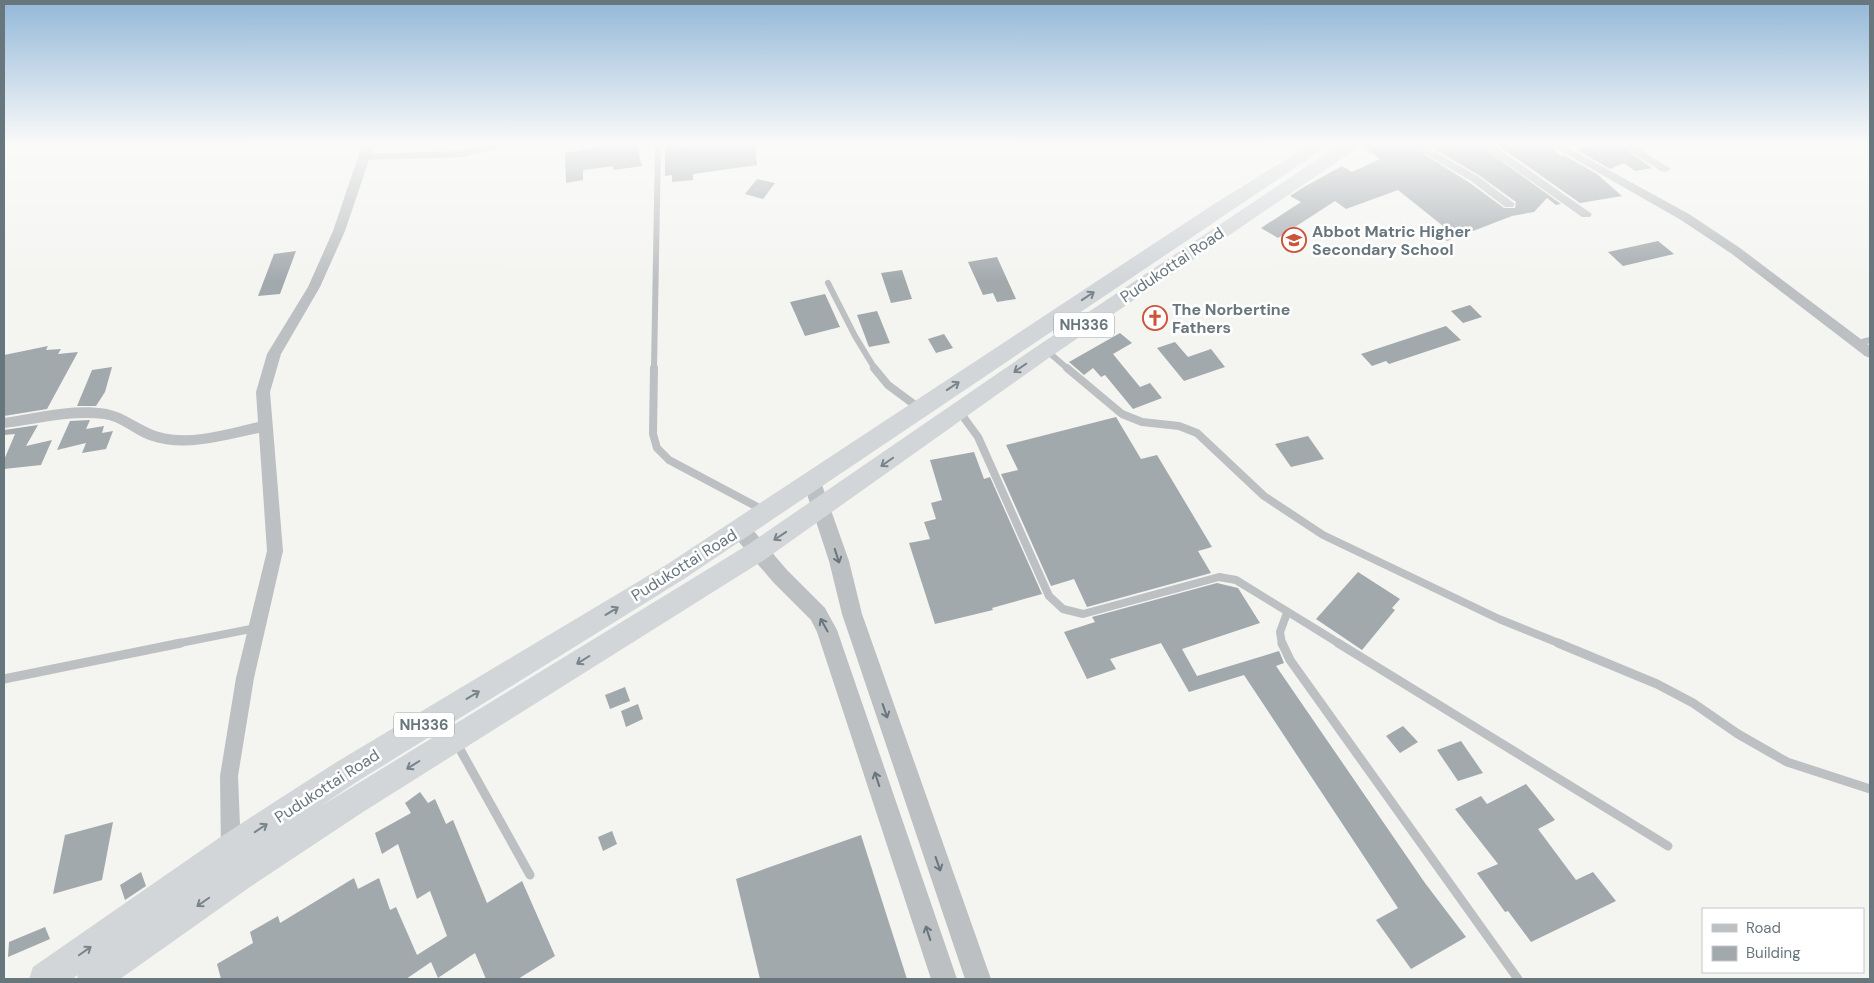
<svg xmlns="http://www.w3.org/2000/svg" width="1874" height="983" font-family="'DM Sans',sans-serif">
  <rect width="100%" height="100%" fill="#f4f4f1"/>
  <g fill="#a2a9ad">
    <path d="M 610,144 L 637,144 L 642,166 L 614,170 L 613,166 L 583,170 L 583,180 L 566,183 L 565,153 Z"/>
    <path d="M 668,144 L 681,144 L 680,147 L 701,144 L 755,144 L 757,165 L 693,174 L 693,180 L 672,182 L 672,175 L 665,176 L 665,149 L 667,149 Z"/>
    <path d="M 1360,144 L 1408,144 L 1470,183 L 1504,208 L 1515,208 L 1516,202 L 1480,176 L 1426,144 L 1478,144 L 1561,204 L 1556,205 L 1547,198 L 1534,212 L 1512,216 L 1447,241 L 1433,230 L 1443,226 L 1398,190 L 1346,209 L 1335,201 L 1278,238 L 1261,228 L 1301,202 L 1290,196 L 1304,187 L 1342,166 L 1352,172 L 1380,159 Z"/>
    <path d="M 1496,144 L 1547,144 L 1561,156 L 1564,155 L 1597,174 L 1622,196 L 1580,203 Z"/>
    <path d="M 1594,144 L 1618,144 L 1652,168 L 1635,171 L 1624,163 L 1610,169 L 1577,150 Z"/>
    <path d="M 757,179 L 775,183 L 763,199 L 745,194 Z"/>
    <path d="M 1658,241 L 1674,254 L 1623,266 L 1608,252 Z"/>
    <path d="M 296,251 L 280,294 L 258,296 L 274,254 Z"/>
    <path d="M 997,257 L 1016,299 L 997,302 L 993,293 L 983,295 L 968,262 Z"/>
    <path d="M 902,270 L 912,299 L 891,303 L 881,273 Z"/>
    <path d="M 825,294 L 840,327 L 805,336 L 790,302 Z"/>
    <path d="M 1470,305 L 1482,317 L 1463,323 L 1451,311 Z"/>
    <path d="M 877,311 L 890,343 L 869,347 L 857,315 Z"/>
    <path d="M 1446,326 L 1461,340 L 1389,364 L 1386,361 L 1372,366 L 1361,354 Z"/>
    <path d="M 1120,333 L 1132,343 L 1113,354 L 1140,387 L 1150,383 L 1162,398 L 1133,409 L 1105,375 L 1101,377 L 1093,368 L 1084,375 L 1069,362 Z"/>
    <path d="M 944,334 L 953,348 L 936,353 L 928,339 Z"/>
    <path d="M 1175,342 L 1188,357 L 1211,349 L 1225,367 L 1184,381 L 1157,348 Z"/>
    <path d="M 48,346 L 46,350 L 61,349 L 58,354 L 78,352 L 47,409 L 4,416 L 4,355 Z"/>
    <path d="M 112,367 L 105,392 L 96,406 L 77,406 L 92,370 Z"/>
    <path d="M 1116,417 L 1141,459 L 1157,455 L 1212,547 L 1198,551 L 1211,573 L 1087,607 L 1074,579 L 1051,586 L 1001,474 L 1018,470 L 1006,445 Z"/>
    <path d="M 90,420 L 86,429 L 104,426 L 102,433 L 113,431 L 106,449 L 82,453 L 86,443 L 57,450 L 70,421 Z"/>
    <path d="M 38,425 L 26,446 L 52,440 L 41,465 L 4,469 L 4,460 L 15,434 L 4,435 L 4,430 Z"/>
    <path d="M 1308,436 L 1324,459 L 1291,467 L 1275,444 Z"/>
    <path d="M 974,452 L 984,479 L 990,477 L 1042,594 L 992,608 L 993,610 L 935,624 L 909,543 L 930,539 L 924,522 L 936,519 L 931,503 L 942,500 L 930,460 Z"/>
    <path d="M 1358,572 L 1400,599 L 1392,608 L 1395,610 L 1362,650 L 1316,619 Z"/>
    <path d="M 1217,583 L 1238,588 L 1260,623 L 1182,649 L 1197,676 L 1279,651 L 1284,663 L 1276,666 L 1425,883 L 1466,937 L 1411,969 L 1376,920 L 1398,908 L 1244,675 L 1189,692 L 1161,643 L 1110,659 L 1116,669 L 1087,679 L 1064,632 L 1095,622 L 1092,617 Z"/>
    <path d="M 625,687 L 630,701 L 610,709 L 605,695 Z"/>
    <path d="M 638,704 L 643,719 L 626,727 L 621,711 Z"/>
    <path d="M 1403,726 L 1418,742 L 1400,753 L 1386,736 Z"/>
    <path d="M 1461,741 L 1483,773 L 1458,781 L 1437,750 Z"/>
    <path d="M 1526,784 L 1555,820 L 1538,829 L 1576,880 L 1593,872 L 1616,901 L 1531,942 L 1508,911 L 1505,912 L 1477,873 L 1498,864 L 1455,809 L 1481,796 L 1487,804 Z"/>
    <path d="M 420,792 L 428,803 L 435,799 L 446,824 L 453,820 L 487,903 L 522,881 L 555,956 L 518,979 L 486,979 L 475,953 L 438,978 L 431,962 L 406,979 L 221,979 L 217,964 L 253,943 L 250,932 L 278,916 L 280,923 L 354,878 L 358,889 L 379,878 L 390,910 L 396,907 L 417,955 L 447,936 L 430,891 L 417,899 L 398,844 L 382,854 L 375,833 L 411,813 L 405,803 Z"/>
    <path d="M 113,822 L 102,880 L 53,894 L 65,835 Z"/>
    <path d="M 612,831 L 617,844 L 603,851 L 598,837 Z"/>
    <path d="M 861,835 L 907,979 L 760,979 L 736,879 Z"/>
    <path d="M 141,872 L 146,886 L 125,900 L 120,885 Z"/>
    <path d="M 45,927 L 50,939 L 8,957 L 9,942 Z"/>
  </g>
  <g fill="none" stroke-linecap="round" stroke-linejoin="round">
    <g stroke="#bcc0c2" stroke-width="6">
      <path d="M 364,157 L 463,154 L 497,145"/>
      <path d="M 828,283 L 855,336 L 875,369"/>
      <path d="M 1858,343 L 1870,340"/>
      <path d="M 1046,350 L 1068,369"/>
      <path d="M 654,369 L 658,145"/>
    </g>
    <g stroke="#bcc0c2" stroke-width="8">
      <path d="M 654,368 L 653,434 L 657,448 L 669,460 L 763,510"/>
      <path d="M 874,368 L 888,385 L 919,408"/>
      <path d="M 1067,368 L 1122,414 L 1142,422 L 1179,426 L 1197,433 L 1264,496 L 1323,535 L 1499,619 L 1561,644"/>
      <path d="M 959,411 L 978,437 L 1049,596 L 1063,609 L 1083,614 L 1219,577 L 1236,580 L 1340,644"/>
      <path d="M 175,644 L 256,628"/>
      <path d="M 1282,644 L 1280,632 L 1287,613"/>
    </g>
    <g stroke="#bcc0c2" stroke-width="9">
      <path d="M 1282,643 L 1290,660 L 1518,979"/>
      <path d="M 1338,643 L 1668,846"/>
      <path d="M 1558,643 L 1657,684 L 1693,703 L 1738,734 L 1787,762 L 1870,789"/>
      <path d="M 4,679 L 181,643"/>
      <path d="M 457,744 L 530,875"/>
    </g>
    <g fill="#bcc0c2" fill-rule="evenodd">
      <path d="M 362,145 L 374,145 L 345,231 L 320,287 L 281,354 L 270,392 L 283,551 L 254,678 L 238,776 L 241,851 L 238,858 L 231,861 L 224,858 L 221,851 L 220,776 L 236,678 L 267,551 L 259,433 C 223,440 185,453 149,440 C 133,434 120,421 104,419 C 70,415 37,424 4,428 L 4,418 C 37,413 73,403 107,409 C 127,413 141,427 159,432 C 191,441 227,429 258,422 L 256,392 L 267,354 L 308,287 L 333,231 Z"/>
      <path d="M 1410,145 L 1423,145 L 1479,177 L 1515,204 L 1513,207 L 1505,207 L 1471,181 Z"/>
      <path d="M 1480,145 L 1493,145 L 1592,214 L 1590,217 L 1582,217 Z"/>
      <path d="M 1550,145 L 1563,145 L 1689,214 L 1740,248 L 1870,346 L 1870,358 L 1865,356 L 1732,254 L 1681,220 Z"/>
      <path d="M 1620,145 L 1633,145 L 1671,169 L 1665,172 L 1661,171 Z"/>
    </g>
    <g fill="#bcc0c2" fill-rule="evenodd">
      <path d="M 812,475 L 819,477 L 821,482 L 849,561 L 862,614 L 991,979 L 965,979 L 842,614 L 829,561 L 803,482 L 805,477 Z"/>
      <path d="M 740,521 L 747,523 L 787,570 L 825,608 L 837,630 L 957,979 L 931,979 L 817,632 L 811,620 L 773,582 L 733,535 L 730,529 L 733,523 Z"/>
    </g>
    <path fill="#d2d6d9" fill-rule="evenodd" d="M 1309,145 L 1329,145 L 684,579 L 355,783 L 321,806 L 749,544 L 1039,345 L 1339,145 L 1358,145 L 1356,149 L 1053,355 L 767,558 L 363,812 L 250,887 L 120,979 L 77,979 L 78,975 L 72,979 L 29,979 L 33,967 L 219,838 L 335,763 L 666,565 L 1211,206 Z"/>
  </g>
  <defs><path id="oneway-shaft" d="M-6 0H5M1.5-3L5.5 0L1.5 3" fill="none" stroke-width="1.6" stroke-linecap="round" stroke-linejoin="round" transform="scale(1.25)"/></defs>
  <g stroke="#78848c">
    <use href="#oneway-shaft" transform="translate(1088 296) rotate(-34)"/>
    <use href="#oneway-shaft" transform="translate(1020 368) rotate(145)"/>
    <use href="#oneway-shaft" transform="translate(953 386) rotate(-34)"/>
    <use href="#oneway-shaft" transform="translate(887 462) rotate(145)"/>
    <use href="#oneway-shaft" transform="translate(780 536) rotate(146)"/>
    <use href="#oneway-shaft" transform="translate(612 611) rotate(-31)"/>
    <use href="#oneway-shaft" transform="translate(583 660) rotate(148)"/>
    <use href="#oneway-shaft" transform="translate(473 695) rotate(-31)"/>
    <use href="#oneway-shaft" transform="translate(413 765) rotate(148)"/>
    <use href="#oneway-shaft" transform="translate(261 828) rotate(-34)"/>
    <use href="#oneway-shaft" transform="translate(203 902) rotate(145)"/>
    <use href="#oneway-shaft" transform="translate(85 951) rotate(-35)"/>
  </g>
  <g stroke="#68767e">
    <use href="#oneway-shaft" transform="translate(837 556) rotate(72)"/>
    <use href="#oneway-shaft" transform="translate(824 625) rotate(-119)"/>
    <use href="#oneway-shaft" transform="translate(885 711) rotate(71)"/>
    <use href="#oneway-shaft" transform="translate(877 779) rotate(-108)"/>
    <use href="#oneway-shaft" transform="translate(938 864) rotate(71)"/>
    <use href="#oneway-shaft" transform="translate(928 933) rotate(-108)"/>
  </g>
  <linearGradient id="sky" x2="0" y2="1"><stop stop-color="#93b8d8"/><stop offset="0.51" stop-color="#fafaf9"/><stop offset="1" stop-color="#fafaf9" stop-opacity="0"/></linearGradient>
  <rect width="1874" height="282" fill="url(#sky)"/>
  <defs>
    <symbol id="school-ring" viewBox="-11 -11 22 22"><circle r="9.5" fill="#fff" stroke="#cb543b" stroke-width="1.5"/><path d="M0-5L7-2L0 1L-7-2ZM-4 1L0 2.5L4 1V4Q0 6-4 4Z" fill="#cb543b"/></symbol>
    <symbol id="church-ring" viewBox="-11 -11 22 22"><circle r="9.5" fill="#fff" stroke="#cb543b" stroke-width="1.5"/><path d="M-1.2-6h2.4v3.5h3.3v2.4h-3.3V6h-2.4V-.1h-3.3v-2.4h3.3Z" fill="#cb543b"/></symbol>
  </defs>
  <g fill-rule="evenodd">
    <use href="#school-ring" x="1280" y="226" width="28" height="28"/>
    <use href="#church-ring" x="1141" y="304" width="28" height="28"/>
  </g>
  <g text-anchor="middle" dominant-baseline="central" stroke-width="5" stroke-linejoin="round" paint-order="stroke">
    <g fill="#fff" stroke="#959fa5" stroke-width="1">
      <rect x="1054" y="312.5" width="60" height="25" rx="4"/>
      <rect x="394" y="712.5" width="60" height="25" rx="4"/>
    </g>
    <g font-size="15" font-weight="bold" fill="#68767e">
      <text x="1084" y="325">NH336</text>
      <text x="424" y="725">NH336</text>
    </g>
    <g font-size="16" font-weight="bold" fill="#68767e" stroke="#fff" text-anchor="start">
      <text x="1312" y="231">Abbot Matric Higher<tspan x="1312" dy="18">Secondary School</tspan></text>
      <text x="1172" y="309">The Norbertine<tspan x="1172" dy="18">Fathers</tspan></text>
    </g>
    <g font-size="16" fill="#68767e" stroke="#fff">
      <text transform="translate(1172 265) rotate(-34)">Pudukottai Road</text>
      <text transform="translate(684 565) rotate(-32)">Pudukottai Road</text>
      <text transform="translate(327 786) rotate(-33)">Pudukottai Road</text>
    </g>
  </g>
  <rect width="1874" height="983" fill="none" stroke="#68767e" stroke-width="10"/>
  <rect x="1702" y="908" width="162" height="65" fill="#ffffff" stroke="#c3c8cb"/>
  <rect x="1712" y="924" width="25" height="8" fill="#bcc0c2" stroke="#c3c8cb"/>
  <text x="1746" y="933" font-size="15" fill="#68767e">Road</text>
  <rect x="1712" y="946" width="25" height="15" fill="#a2a9ad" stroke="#c3c8cb"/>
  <text x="1746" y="958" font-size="15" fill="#68767e">Building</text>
</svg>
